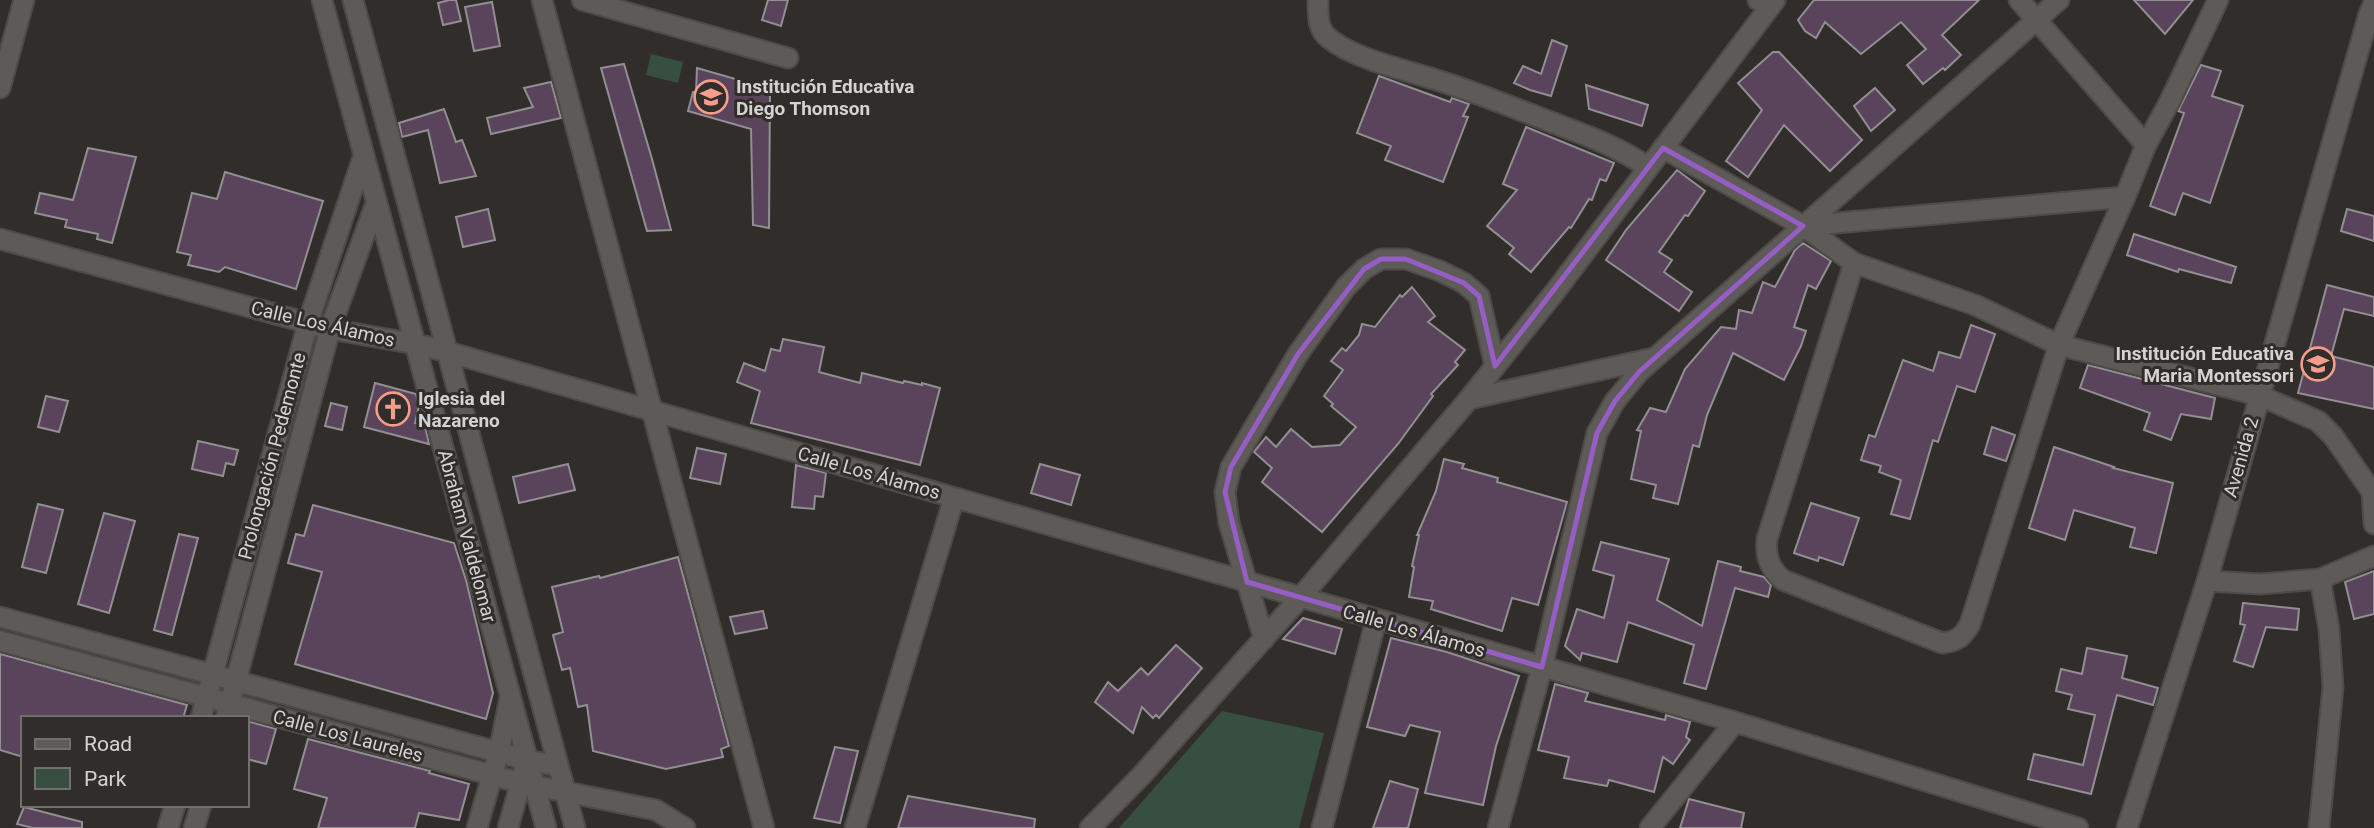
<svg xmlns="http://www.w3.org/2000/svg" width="2374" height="828" font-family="Roboto,sans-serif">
  <rect width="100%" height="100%" fill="#302d2b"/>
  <g fill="#374f40">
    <path d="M 651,54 L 683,62 L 678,83 L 646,75 Z"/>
    <path d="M 1222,711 L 1324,733 L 1299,828 L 1119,828 Z"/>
  </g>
  <g fill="#59445c" stroke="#918f91" stroke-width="2">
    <path d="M 449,0 L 456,0 L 461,21 L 443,25 L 438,3 Z"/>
    <path d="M 768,0 L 788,0 L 781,26 L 762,20 Z"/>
    <path d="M 1814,0 L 1979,0 L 1942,35 L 1961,55 L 1945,70 L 1943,68 L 1923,84 L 1907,65 L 1926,49 L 1901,22 L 1861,54 L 1825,22 L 1816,38 L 1805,31 L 1798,20 Z"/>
    <path d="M 2134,0 L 2193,0 L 2165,34 Z"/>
    <path d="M 492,2 L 500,46 L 474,51 L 465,7 Z"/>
    <path d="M 1552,40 L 1567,46 L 1551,96 L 1530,90 L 1514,83 L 1523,66 L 1541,74 Z"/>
    <path d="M 1773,52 L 1779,52 L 1862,140 L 1830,171 L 1784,125 L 1748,177 L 1726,161 L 1762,110 L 1738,83 Z"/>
    <path d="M 624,64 L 652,159 L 671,230 L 647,231 L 601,68 Z"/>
    <path d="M 2201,65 L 2221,71 L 2212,96 L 2243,106 L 2210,203 L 2183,193 L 2175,215 L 2150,206 L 2184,113 L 2178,111 Z"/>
    <path d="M 697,68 L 770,89 L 769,228 L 753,225 L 751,129 L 688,111 L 693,92 L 696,92 Z"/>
    <path d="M 1379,76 L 1450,102 L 1452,98 L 1469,104 L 1463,116 L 1468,117 L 1443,182 L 1385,160 L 1391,146 L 1357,133 Z"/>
    <path d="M 551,82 L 561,118 L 491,134 L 487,118 L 533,107 L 524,88 Z"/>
    <path d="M 1586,85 L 1648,105 L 1642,126 L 1589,109 Z"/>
    <path d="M 1875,88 L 1895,110 L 1871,131 L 1854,106 Z"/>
    <path d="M 444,109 L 456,142 L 462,140 L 476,176 L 440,183 L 428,130 L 402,137 L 399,123 Z"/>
    <path d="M 1526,127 L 1614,163 L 1606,181 L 1600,179 L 1592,200 L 1589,199 L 1571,228 L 1569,227 L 1531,272 L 1509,254 L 1514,248 L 1487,226 L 1517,190 L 1503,184 Z"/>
    <path d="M 88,148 L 136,157 L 112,243 L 97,239 L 98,234 L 65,227 L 67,220 L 35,213 L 40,193 L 73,200 Z"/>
    <path d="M 1677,170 L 1705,191 L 1688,216 L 1685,215 L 1659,252 L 1672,260 L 1664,272 L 1692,292 L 1679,311 L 1606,260 L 1626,230 Z"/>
    <path d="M 225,172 L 323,201 L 296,289 L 225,267 L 219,272 L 188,265 L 191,255 L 177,252 L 192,193 L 217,199 Z"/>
    <path d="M 488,209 L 495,240 L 463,247 L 456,217 Z"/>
    <path d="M 2347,209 L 2374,216 L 2374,241 L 2341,231 Z"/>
    <path d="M 2134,234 L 2236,267 L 2231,283 L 2179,269 L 2178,272 L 2127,255 Z"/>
    <path d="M 1803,243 L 1831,261 L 1816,289 L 1808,285 L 1794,327 L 1806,331 L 1801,346 L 1784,380 L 1733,353 L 1707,415 L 1699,447 L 1693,445 L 1678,504 L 1653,498 L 1656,485 L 1631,479 L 1641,431 L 1637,430 L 1650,408 L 1666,412 L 1685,369 L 1721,327 L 1736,329 L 1739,310 L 1752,313 L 1763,282 L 1775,287 L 1795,250 Z"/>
    <path d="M 2327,285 L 2374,297 L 2374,316 L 2344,309 L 2331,356 L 2374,367 L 2374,409 L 2298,393 Z"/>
    <path d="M 1412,287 L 1435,316 L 1428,322 L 1465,350 L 1455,362 L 1458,365 L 1431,394 L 1433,396 L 1398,444 L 1322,532 L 1262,482 L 1272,468 L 1254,452 L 1266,437 L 1276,447 L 1291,429 L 1312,447 L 1340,445 L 1356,427 L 1331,406 L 1333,404 L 1324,396 L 1343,370 L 1331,361 L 1342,348 L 1346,351 L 1359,335 L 1362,324 L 1375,327 L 1400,295 L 1402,297 Z"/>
    <path d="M 1971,325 L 1995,334 L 1975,392 L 1957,386 L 1938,442 L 1933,440 L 1910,519 L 1891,514 L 1901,480 L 1879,472 L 1881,466 L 1861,460 L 1869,435 L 1875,437 L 1903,360 L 1933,371 L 1939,352 L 1960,358 Z"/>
    <path d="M 783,339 L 824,347 L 819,372 L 860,383 L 862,373 L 903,383 L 904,381 L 922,385 L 922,383 L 940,388 L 920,465 L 751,423 L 760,391 L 737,382 L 744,363 L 765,371 L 771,349 L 780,351 Z"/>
    <path d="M 2088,365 L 2215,398 L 2211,419 L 2181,414 L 2171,440 L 2144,430 L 2150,413 L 2080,388 Z"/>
    <path d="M 375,383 L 416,394 L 419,406 L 415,423 L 425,426 L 429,444 L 364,427 Z"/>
    <path d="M 46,396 L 68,401 L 59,432 L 38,427 Z"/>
    <path d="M 331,403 L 347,407 L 342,430 L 325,426 Z"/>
    <path d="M 1992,427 L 2015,435 L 2006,461 L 1984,454 Z"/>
    <path d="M 198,441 L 238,450 L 234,465 L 226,463 L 223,476 L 192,469 Z"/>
    <path d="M 2054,447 L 2114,467 L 2113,468 L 2173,483 L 2156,553 L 2130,547 L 2135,528 L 2074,510 L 2065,540 L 2029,528 Z"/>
    <path d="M 697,448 L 726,454 L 720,484 L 690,478 Z"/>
    <path d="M 1444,459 L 1464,464 L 1462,468 L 1498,478 L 1497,482 L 1567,502 L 1538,605 L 1512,598 L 1502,631 L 1431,609 L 1433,601 L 1409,597 L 1414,567 L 1412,566 L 1419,535 L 1417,535 L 1436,491 Z"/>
    <path d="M 568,464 L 575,490 L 519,503 L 513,477 Z"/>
    <path d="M 1040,464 L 1080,475 L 1071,505 L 1031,493 Z"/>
    <path d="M 796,465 L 826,473 L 823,497 L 815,496 L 814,509 L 792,507 Z"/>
    <path d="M 1811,503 L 1859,518 L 1843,565 L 1819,557 L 1818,561 L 1794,553 Z"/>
    <path d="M 38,504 L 63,510 L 46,573 L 22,567 Z"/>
    <path d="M 313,505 L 454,543 L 466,580 L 493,693 L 486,719 L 295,664 L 322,572 L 288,563 L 296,534 L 304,536 Z"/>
    <path d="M 104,513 L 135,521 L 109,613 L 78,604 Z"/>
    <path d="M 179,534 L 198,538 L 172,635 L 154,630 Z"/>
    <path d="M 1601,542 L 1669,559 L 1657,600 L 1702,626 L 1718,561 L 1741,567 L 1740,571 L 1764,577 L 1771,585 L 1768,597 L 1735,588 L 1706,689 L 1684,683 L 1694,645 L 1628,622 L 1617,662 L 1582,653 L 1580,660 L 1565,646 L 1577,609 L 1604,618 L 1614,576 L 1593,570 Z"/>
    <path d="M 678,557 L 729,746 L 721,749 L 723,757 L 666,769 L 593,751 L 587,705 L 578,707 L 570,668 L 562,670 L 553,635 L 563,632 L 552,587 L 599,576 L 600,578 Z"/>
    <path d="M 2374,571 L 2374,614 L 2354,619 L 2345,582 Z"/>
    <path d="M 2243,603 L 2299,609 L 2297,630 L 2266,627 L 2253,667 L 2234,661 L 2245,625 L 2240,624 Z"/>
    <path d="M 763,611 L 767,628 L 735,634 L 730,617 Z"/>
    <path d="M 1303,618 L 1342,629 L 1335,654 L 1283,639 Z"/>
    <path d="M 1391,638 L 1447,652 L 1519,676 L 1496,746 L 1483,805 L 1425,793 L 1440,732 L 1410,725 L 1405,736 L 1367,727 Z"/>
    <path d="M 1176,645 L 1202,668 L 1159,718 L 1156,715 L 1153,718 L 1142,707 L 1133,733 L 1095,702 L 1108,682 L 1118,691 L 1141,668 L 1148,675 Z"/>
    <path d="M 2087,648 L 2127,656 L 2122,678 L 2158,688 L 2153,705 L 2117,695 L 2091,794 L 2028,779 L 2034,754 L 2083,765 L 2095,715 L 2068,709 L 2072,695 L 2056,691 L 2061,669 L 2082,674 Z"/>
    <path d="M 0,654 L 187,705 L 183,718 L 23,718 L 23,757 L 0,750 Z"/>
    <path d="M 1555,684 L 1588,693 L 1585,701 L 1665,720 L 1666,715 L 1690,722 L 1686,737 L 1690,740 L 1673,764 L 1663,757 L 1654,792 L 1609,780 L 1607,786 L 1564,778 L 1569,757 L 1538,750 Z"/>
    <path d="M 247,721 L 276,729 L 266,764 L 247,759 Z"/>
    <path d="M 308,739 L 430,771 L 429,773 L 469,784 L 459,820 L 419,813 L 415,828 L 318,828 L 327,798 L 294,789 Z"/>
    <path d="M 835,747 L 858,751 L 840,823 L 814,818 Z"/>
    <path d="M 1390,781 L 1418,789 L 1408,828 L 1373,828 Z"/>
    <path d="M 908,796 L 1035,819 L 1034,828 L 898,828 Z"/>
    <path d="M 1689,799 L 1744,813 L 1741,828 L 1680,828 Z"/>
    <path d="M 24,807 L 82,822 L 82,828 L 33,828 L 17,824 Z"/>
  </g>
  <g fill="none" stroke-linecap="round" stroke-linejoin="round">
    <defs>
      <g id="minor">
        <path d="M 542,0 L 764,828"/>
        <path d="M 582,0 L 788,58"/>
        <path d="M 1318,0 C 1318,15 1317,30 1330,39 C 1354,59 1409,71 1440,81 C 1478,93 1514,108 1551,122 C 1589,137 1613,144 1648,167"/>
        <path d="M 1758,0 L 1771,5"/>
        <path d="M 2019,0 L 2146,145"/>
        <path d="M 1663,148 L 1803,226 L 1854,263 L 1975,305 L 2059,345 L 2258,395 L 2318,421 L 2333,436 L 2372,492 L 2374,524"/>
        <path d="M 1803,226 L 2125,197"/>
        <path d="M 0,239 L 330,329 L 416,344 L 448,352 L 1735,722 L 2078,828"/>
        <path d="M 1854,263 L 1767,539 C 1765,557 1770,569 1783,580 L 1942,643 C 1957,641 1962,638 1970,624 L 2059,345 L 2125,197 L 2146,145 L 2170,101 L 2218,0"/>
        <path d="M 1469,399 L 1654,358"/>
        <path d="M 2207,581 L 2260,584 L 2320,579 L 2374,556"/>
        <path d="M 0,617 L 527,760 L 558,766"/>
        <path d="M 1264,639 L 1229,523 L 1225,492 L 1231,467 L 1251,433 L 1298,354 L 1346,287 L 1364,269 L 1381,259 L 1406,259 L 1440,271 L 1464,283 L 1479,296 L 1495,366"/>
        <path d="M 0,641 L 521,783 L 656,810 L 685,828"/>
        <path d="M 201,718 L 308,323 L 363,157"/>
        <path d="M 226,718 L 330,329 L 376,203"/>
        <path d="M 168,828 L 175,805"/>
        <path d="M 194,828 L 201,805"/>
        <path d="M 477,828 L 499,752 L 510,697"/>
        <path d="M 508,828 L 524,771"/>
        <path d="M 855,828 L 954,498"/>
        <path d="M 1322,828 L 1376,620"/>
        <path d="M 1498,828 L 1542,667 L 1597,433 L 1615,401 L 1639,372 L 2059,0"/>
        <path d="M 1650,828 L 1735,722"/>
        <path d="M 2127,828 L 2207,581 L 2369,14 L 2374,3"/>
        <path d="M 2319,828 L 2333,687 L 2329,629 L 2320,579"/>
      </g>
      <g id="tertiary">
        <path d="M 0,88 L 24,0"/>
        <path d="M 1090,828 L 1141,776 L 1300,598 L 1469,399 L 1554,293 L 1775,0"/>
      </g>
      <g id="secondary">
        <path d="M 322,0 L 546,828"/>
        <path d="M 353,0 L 575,828"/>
      </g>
    </defs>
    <use href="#minor" stroke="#4d4a49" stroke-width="23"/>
    <use href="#tertiary" stroke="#4d4a49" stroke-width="23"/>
    <use href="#secondary" stroke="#4d4a49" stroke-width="23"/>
    <use href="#minor" stroke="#5d5a58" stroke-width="19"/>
    <use href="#tertiary" stroke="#5d5a58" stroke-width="19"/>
    <use href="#secondary" stroke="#5d5a58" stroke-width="19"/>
  </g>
  <path fill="none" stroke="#965ec5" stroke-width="5" stroke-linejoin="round" d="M 1663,148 L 1803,226 L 1639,372 L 1615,401 L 1597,433 L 1542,667 L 1247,582 L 1225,492 L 1231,467 L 1298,354 L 1364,269 L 1381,259 L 1406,259 L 1464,283 L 1479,296 L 1495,366 Z"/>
  <defs>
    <symbol id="school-ring" viewBox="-11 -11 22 22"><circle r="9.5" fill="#302d2b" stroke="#f49d8b" stroke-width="1.5"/><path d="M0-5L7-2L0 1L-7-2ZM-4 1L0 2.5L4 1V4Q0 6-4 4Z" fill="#f49d8b"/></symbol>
    <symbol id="church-ring" viewBox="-11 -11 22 22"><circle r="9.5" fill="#302d2b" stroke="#f49d8b" stroke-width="1.5"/><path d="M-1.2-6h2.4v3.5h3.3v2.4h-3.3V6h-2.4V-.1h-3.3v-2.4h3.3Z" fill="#f49d8b"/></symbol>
  </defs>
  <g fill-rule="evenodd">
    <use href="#school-ring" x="692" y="78" width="38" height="38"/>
    <use href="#school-ring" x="2299" y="345" width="38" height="38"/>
    <use href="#church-ring" x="374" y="390" width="38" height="38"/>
  </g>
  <g text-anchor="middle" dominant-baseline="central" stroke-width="6" stroke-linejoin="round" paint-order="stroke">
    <g font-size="19" font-weight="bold" fill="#d5d3d2" stroke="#302d2b" text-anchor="start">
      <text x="736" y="86">Institución Educativa<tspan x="736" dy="22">Diego Thomson</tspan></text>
      <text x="2294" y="353" text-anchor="end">Institución Educativa<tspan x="2294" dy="22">Maria Montessori</tspan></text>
      <text x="418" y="398">Iglesia del<tspan x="418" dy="22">Nazareno</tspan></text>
    </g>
    <g font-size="19" fill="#d5d3d2" stroke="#302d2b">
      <text transform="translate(323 324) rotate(13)">Calle Los Álamos</text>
      <text transform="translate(272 456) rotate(-75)">Prolongación Pedemonte</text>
      <text transform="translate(2241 457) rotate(-74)">Avenida 2</text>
      <text transform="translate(869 473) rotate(16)">Calle Los Álamos</text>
      <text transform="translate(467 536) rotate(75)">Abraham Valdelomar</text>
      <text transform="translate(1414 631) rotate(16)">Calle Los Álamos</text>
      <text transform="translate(348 736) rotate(15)">Calle Los Laureles</text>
    </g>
  </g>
  <rect x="21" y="716" width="228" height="91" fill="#302d2b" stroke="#726f6e" stroke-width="2"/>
  <rect x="35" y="739" width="35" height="10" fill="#5d5a58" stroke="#726f6e" stroke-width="2"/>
  <text x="84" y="751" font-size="21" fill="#d5d3d2">Road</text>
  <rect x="35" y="768" width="35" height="21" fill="#374f40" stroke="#726f6e" stroke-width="2"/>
  <text x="84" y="786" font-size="21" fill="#d5d3d2">Park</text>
</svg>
